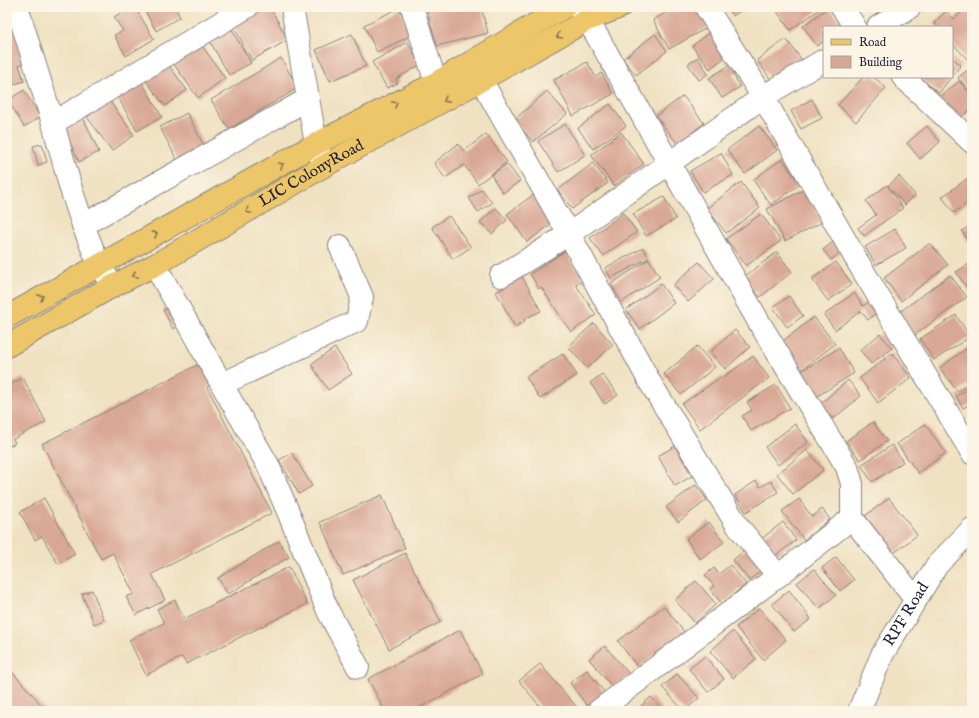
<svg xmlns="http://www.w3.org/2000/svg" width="979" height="718" font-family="'IM FELL English',serif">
  <rect width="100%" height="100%" fill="#fcf5e5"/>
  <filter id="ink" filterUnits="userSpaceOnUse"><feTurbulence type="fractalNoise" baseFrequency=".025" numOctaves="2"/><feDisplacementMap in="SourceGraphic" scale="8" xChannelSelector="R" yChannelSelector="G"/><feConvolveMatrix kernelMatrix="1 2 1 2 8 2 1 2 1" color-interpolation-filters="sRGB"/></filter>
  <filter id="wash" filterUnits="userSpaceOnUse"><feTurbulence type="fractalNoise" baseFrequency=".012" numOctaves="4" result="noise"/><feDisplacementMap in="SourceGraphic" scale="16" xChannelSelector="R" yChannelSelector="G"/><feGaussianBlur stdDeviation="0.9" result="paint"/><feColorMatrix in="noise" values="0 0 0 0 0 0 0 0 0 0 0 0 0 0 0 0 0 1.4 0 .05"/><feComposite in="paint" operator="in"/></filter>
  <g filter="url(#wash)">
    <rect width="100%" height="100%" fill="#efe1c1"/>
    <g id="blocks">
      <g fill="#d9a795">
        <path d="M 7,7 L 28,62 L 19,65 L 24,81 L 9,86 L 7,81 Z"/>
        <path d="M 131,7 L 135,7 L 154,39 L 126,56 L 114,35 L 123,31 L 114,17 Z"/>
        <path d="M 143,7 L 175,7 L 180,17 L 156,31 Z"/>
        <path d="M 249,7 L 270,7 L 288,40 L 252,60 L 229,18 Z"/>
        <path d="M 426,7 L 481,7 L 488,33 L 437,46 Z"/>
        <path d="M 676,7 L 701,7 L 712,25 L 669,49 L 653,20 Z"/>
        <path d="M 726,7 L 746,7 L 733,16 Z"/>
        <path d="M 774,7 L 823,7 L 790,30 Z"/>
        <path d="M 829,7 L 844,27 L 824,27 L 824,41 L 817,46 L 803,26 Z"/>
        <path d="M 967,7 L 972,7 L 972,64 L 952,43 L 952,27 L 938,27 L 934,23 L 946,11 L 954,19 Z"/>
        <path d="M 399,8 L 412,35 L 377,52 L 364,25 Z"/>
        <path d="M 230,26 L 251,63 L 229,75 L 208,38 Z"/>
        <path d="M 711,31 L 729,54 L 710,69 L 692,46 Z"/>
        <path d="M 352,34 L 366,66 L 330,81 L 316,50 Z"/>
        <path d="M 655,34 L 667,51 L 636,75 L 623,59 Z"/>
        <path d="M 786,39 L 806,65 L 776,87 L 757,60 Z"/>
        <path d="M 408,42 L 420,65 L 396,79 L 398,83 L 387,88 L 372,62 Z"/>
        <path d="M 200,43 L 225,78 L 198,98 L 173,63 Z"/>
        <path d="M 698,57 L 708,74 L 699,80 L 688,64 Z"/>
        <path d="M 281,58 L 298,88 L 229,129 L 211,100 Z"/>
        <path d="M 952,58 L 961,65 L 952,76 Z"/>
        <path d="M 165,60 L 187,90 L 165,106 L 143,77 Z"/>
        <path d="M 738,60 L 743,68 L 733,74 L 740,87 L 722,98 L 709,78 Z"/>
        <path d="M 587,62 L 596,77 L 602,73 L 613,94 L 573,116 L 554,80 Z"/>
        <path d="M 972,66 L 972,94 L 958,78 Z"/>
        <path d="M 139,77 L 162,117 L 137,131 L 115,92 Z"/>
        <path d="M 863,77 L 874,77 L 886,88 L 856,122 L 838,105 Z"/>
        <path d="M 922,77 L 951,77 L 939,93 L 921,79 Z"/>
        <path d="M 959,81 L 972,96 L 972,108 L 957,121 L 938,99 Z"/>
        <path d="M 24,90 L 40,117 L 24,127 L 8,100 Z"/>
        <path d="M 547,91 L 567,114 L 533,142 L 514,120 Z"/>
        <path d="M 683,96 L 704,123 L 678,144 L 656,116 Z"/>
        <path d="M 812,99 L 822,118 L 801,129 L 791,111 Z"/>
        <path d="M 109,100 L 134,135 L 112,151 L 87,117 Z"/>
        <path d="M 610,104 L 626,126 L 593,149 L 578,128 Z"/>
        <path d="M 187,113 L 207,152 L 180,166 L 160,127 Z"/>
        <path d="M 82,115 L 99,152 L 79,162 L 62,125 Z"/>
        <path d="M 565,124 L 585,155 L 558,172 L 538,141 Z"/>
        <path d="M 759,126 L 777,150 L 745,174 L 727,150 Z"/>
        <path d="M 927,126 L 940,142 L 920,159 L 907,143 Z"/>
        <path d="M 621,132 L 644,164 L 614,186 L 591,155 Z"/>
        <path d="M 486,134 L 507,162 L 478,184 L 464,165 L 445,178 L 434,163 L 458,144 L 464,151 Z"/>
        <path d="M 42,144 L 47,162 L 38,165 L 33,146 Z"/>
        <path d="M 721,153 L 733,175 L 703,192 L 690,171 Z"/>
        <path d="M 782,159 L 800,184 L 771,205 L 753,180 Z"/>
        <path d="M 593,163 L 608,183 L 572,209 L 558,190 Z"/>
        <path d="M 507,164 L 520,181 L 503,193 L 491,175 Z"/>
        <path d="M 972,175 L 972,199 L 954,213 L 942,197 Z"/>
        <path d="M 899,176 L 915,195 L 905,205 L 888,186 Z"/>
        <path d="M 741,182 L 760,208 L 726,233 L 707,208 Z"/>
        <path d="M 887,185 L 903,208 L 864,236 L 858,228 L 876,215 L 866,201 Z"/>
        <path d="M 482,189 L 492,203 L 478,212 L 469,198 Z"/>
        <path d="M 805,189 L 822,222 L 785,241 L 767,209 Z"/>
        <path d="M 533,195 L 553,223 L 527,242 L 507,214 Z"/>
        <path d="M 664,197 L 676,219 L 646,236 L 633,214 Z"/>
        <path d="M 496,208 L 507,220 L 492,234 L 480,222 Z"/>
        <path d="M 623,213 L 637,232 L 603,256 L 590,238 Z"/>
        <path d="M 761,214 L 781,241 L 746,266 L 726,239 Z"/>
        <path d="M 449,216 L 471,247 L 453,259 L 432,227 Z"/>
        <path d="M 972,224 L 972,248 L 962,231 Z"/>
        <path d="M 895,229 L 906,248 L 876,265 L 865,247 Z"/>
        <path d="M 834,241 L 842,251 L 831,260 L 823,250 Z"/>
        <path d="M 930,243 L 948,265 L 901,301 L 884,278 Z"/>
        <path d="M 643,248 L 649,258 L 611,278 L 605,268 Z"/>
        <path d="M 565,251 L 584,280 L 576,285 L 596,315 L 571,332 L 541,287 L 539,289 L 530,274 Z"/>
        <path d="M 777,252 L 792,272 L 760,297 L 744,277 Z"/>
        <path d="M 649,259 L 660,277 L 622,302 L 611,284 Z"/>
        <path d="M 699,262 L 714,279 L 688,302 L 673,285 Z"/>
        <path d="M 836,262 L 852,284 L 828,301 L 812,279 Z"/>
        <path d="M 972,262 L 972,293 L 971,294 L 956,272 Z"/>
        <path d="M 521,274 L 541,311 L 524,319 L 525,321 L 515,327 L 496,292 L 504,288 L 502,284 Z"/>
        <path d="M 950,275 L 967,297 L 915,335 L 898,313 Z"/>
        <path d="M 661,284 L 674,303 L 640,329 L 626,310 Z"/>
        <path d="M 854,293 L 863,306 L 871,300 L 879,311 L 868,320 L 861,311 L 835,330 L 824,315 Z"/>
        <path d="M 789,296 L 803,316 L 787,327 L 773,307 Z"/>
        <path d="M 174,304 L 184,323 L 173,329 L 163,310 Z"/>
        <path d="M 956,315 L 970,337 L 934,360 L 920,339 Z"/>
        <path d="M 814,317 L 835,344 L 800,371 L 779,344 Z"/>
        <path d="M 594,323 L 613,345 L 587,368 L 568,347 Z"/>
        <path d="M 735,330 L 750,347 L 725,369 L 710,352 Z"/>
        <path d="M 880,334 L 892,348 L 871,364 L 860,350 Z"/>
        <path d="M 972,344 L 972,381 L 958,392 L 940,368 Z"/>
        <path d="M 697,346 L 715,367 L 681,395 L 664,374 Z"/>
        <path d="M 335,348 L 352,374 L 328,390 L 311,364 Z"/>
        <path d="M 839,348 L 854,373 L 816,397 L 800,372 Z"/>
        <path d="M 892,353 L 911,378 L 878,403 L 860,378 Z"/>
        <path d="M 563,354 L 577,375 L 540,399 L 526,377 Z"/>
        <path d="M 753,356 L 769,378 L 700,429 L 682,404 L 721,377 L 722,378 Z"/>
        <path d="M 203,362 L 214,383 L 207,387 L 272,513 L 152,574 L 165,600 L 136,615 L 126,597 L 134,594 L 113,553 L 101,559 L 42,444 Z"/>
        <path d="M 602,374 L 618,395 L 605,404 L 590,383 Z"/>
        <path d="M 23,378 L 46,422 L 13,439 L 15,443 L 7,448 L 7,386 Z"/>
        <path d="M 848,380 L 861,396 L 833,419 L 820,404 Z"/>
        <path d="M 776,385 L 790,408 L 751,431 L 742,416 L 752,410 L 747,402 Z"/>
        <path d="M 972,387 L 972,403 L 963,408 L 956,396 Z"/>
        <path d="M 873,422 L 887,441 L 860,460 L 846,441 Z"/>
        <path d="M 795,424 L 808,442 L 778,465 L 765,447 Z"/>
        <path d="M 925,424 L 946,453 L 918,473 L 897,444 Z"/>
        <path d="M 892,445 L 903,462 L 872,482 L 861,465 Z"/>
        <path d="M 675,446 L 692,476 L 675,486 L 658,456 Z"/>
        <path d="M 807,450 L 823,470 L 793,494 L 777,474 Z"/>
        <path d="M 292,453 L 312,486 L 299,494 L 279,460 Z"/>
        <path d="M 756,481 L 760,487 L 771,481 L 778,492 L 746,512 L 735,495 Z"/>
        <path d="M 696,485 L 707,500 L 678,522 L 666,507 Z"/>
        <path d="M 382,495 L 405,548 L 343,575 L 320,522 Z"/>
        <path d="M 44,498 L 75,554 L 58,564 L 42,536 L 35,540 L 20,512 Z"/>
        <path d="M 889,498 L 917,535 L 894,553 L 865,516 Z"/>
        <path d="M 799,499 L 812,517 L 822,509 L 830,519 L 804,540 L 782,511 Z"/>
        <path d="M 709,522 L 724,542 L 700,559 L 686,539 Z"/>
        <path d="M 783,522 L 796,540 L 774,557 L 760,540 Z"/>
        <path d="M 279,541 L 289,557 L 228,594 L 218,578 Z"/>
        <path d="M 749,547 L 765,568 L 749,580 L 733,560 Z"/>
        <path d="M 405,553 L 441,622 L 389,649 L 353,580 Z"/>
        <path d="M 836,557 L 854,580 L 840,591 L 822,568 Z"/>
        <path d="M 730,565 L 746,584 L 722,604 L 710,589 L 714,586 L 705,575 L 714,568 L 719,574 Z"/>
        <path d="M 289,567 L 307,604 L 186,664 L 182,657 L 146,675 L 129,640 L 164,623 L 157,609 L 175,600 L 184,619 Z"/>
        <path d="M 814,569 L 836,595 L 819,609 L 797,583 Z"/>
        <path d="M 696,581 L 716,604 L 695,623 L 675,600 Z"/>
        <path d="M 92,590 L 104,620 L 94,624 L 82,594 Z"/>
        <path d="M 789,590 L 811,619 L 794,632 L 772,604 Z"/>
        <path d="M 664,606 L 684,632 L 638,668 L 618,641 Z"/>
        <path d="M 759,608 L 786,640 L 763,660 L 736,627 Z"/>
        <path d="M 460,630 L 483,674 L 413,711 L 385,711 L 368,679 Z"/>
        <path d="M 733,631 L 756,659 L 733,678 L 710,651 Z"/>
        <path d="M 605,646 L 630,675 L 614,689 L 589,659 Z"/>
        <path d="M 705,656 L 724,679 L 708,692 L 689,669 Z"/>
        <path d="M 540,664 L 580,711 L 544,711 L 519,681 Z"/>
        <path d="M 7,666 L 47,711 L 7,711 Z"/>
        <path d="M 587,670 L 605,693 L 588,707 L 570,683 Z"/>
        <path d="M 677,674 L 699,698 L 684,711 L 662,687 Z"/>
        <path d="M 651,697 L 664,711 L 635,711 Z"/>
      </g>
    </g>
  </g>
  <g filter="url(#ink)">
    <use href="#blocks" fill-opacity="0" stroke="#88827e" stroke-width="1"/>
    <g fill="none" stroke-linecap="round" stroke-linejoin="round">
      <defs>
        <g id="minor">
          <path d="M 17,7 L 53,123 L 71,189 L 83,225 L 99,265 L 113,286"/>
          <path d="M 292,7 L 316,144 L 324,166"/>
          <path d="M 412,7 L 436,83"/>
          <path d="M 578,7 L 596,34 L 760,324 L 847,467 L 852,484 L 852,518 L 916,600"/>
          <path d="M 706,7 L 763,97 L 856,259 L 972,453"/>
          <path d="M 842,7 L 855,27"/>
          <path d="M 878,27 L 910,7"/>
          <path d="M 903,77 L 972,142"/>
          <path d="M 481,80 L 569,234 L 651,384 L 737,525 L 778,576"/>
          <path d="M 53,123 L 247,7"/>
          <path d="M 83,225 L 308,99"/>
          <path d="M 155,265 L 230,399 L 268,465 L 289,514 L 328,611 L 358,667"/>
          <path d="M 501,276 L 569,234 L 763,97 L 824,60"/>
          <path d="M 222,384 L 357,321 L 362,297 L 340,246"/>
          <path d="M 598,711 L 778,576 L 852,518"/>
          <path id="s1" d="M 859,711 L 882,655 L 937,565 L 972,529"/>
        </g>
        <g id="major">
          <path d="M 7,317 L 316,144 L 436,83 L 564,7"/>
          <path id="s2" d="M 7,346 L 113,286 L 155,265 L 324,166 L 481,80 L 587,20 L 620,7"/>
        </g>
      </defs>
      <use href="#minor" stroke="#88827e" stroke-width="24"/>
      <use href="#major" stroke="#88827e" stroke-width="24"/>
      <use href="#minor" stroke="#fff" stroke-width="22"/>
      <use href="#major" stroke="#ecc669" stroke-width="22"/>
    </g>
    <defs><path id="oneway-chevron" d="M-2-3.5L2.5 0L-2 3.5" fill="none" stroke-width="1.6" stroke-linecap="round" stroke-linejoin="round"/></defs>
    <g stroke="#877452">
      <use href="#oneway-chevron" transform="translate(559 36) rotate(150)"/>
      <use href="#oneway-chevron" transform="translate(446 100) rotate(151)"/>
      <use href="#oneway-chevron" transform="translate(395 104) rotate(-27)"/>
      <use href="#oneway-chevron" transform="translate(281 165) rotate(-30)"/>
      <use href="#oneway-chevron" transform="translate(248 211) rotate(150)"/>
      <use href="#oneway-chevron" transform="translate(155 234) rotate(-29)"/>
      <use href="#oneway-chevron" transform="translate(135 275) rotate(153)"/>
      <use href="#oneway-chevron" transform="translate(41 297) rotate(-30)"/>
    </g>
  </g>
  <g text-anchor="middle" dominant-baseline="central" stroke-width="4" stroke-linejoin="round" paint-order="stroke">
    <g font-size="16" fill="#22223b" stroke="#fcf5e5">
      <text stroke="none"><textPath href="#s2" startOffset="350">LIC ColonyRoad</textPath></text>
      <text stroke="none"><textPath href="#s1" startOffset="108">RPF Road</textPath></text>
    </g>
  </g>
  <rect width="979" height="718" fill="none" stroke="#fcf5e5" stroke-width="24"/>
  <rect x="823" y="26" width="130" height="52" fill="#fcf5e5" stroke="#a5a1a1"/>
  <rect x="831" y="39" width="20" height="6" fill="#ecc669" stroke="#a5a1a1"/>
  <text x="859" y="46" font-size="12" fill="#22223b">Road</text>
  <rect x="831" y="56" width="20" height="12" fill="#d9a795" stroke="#a5a1a1"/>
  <text x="859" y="66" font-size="12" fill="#22223b">Building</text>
</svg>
